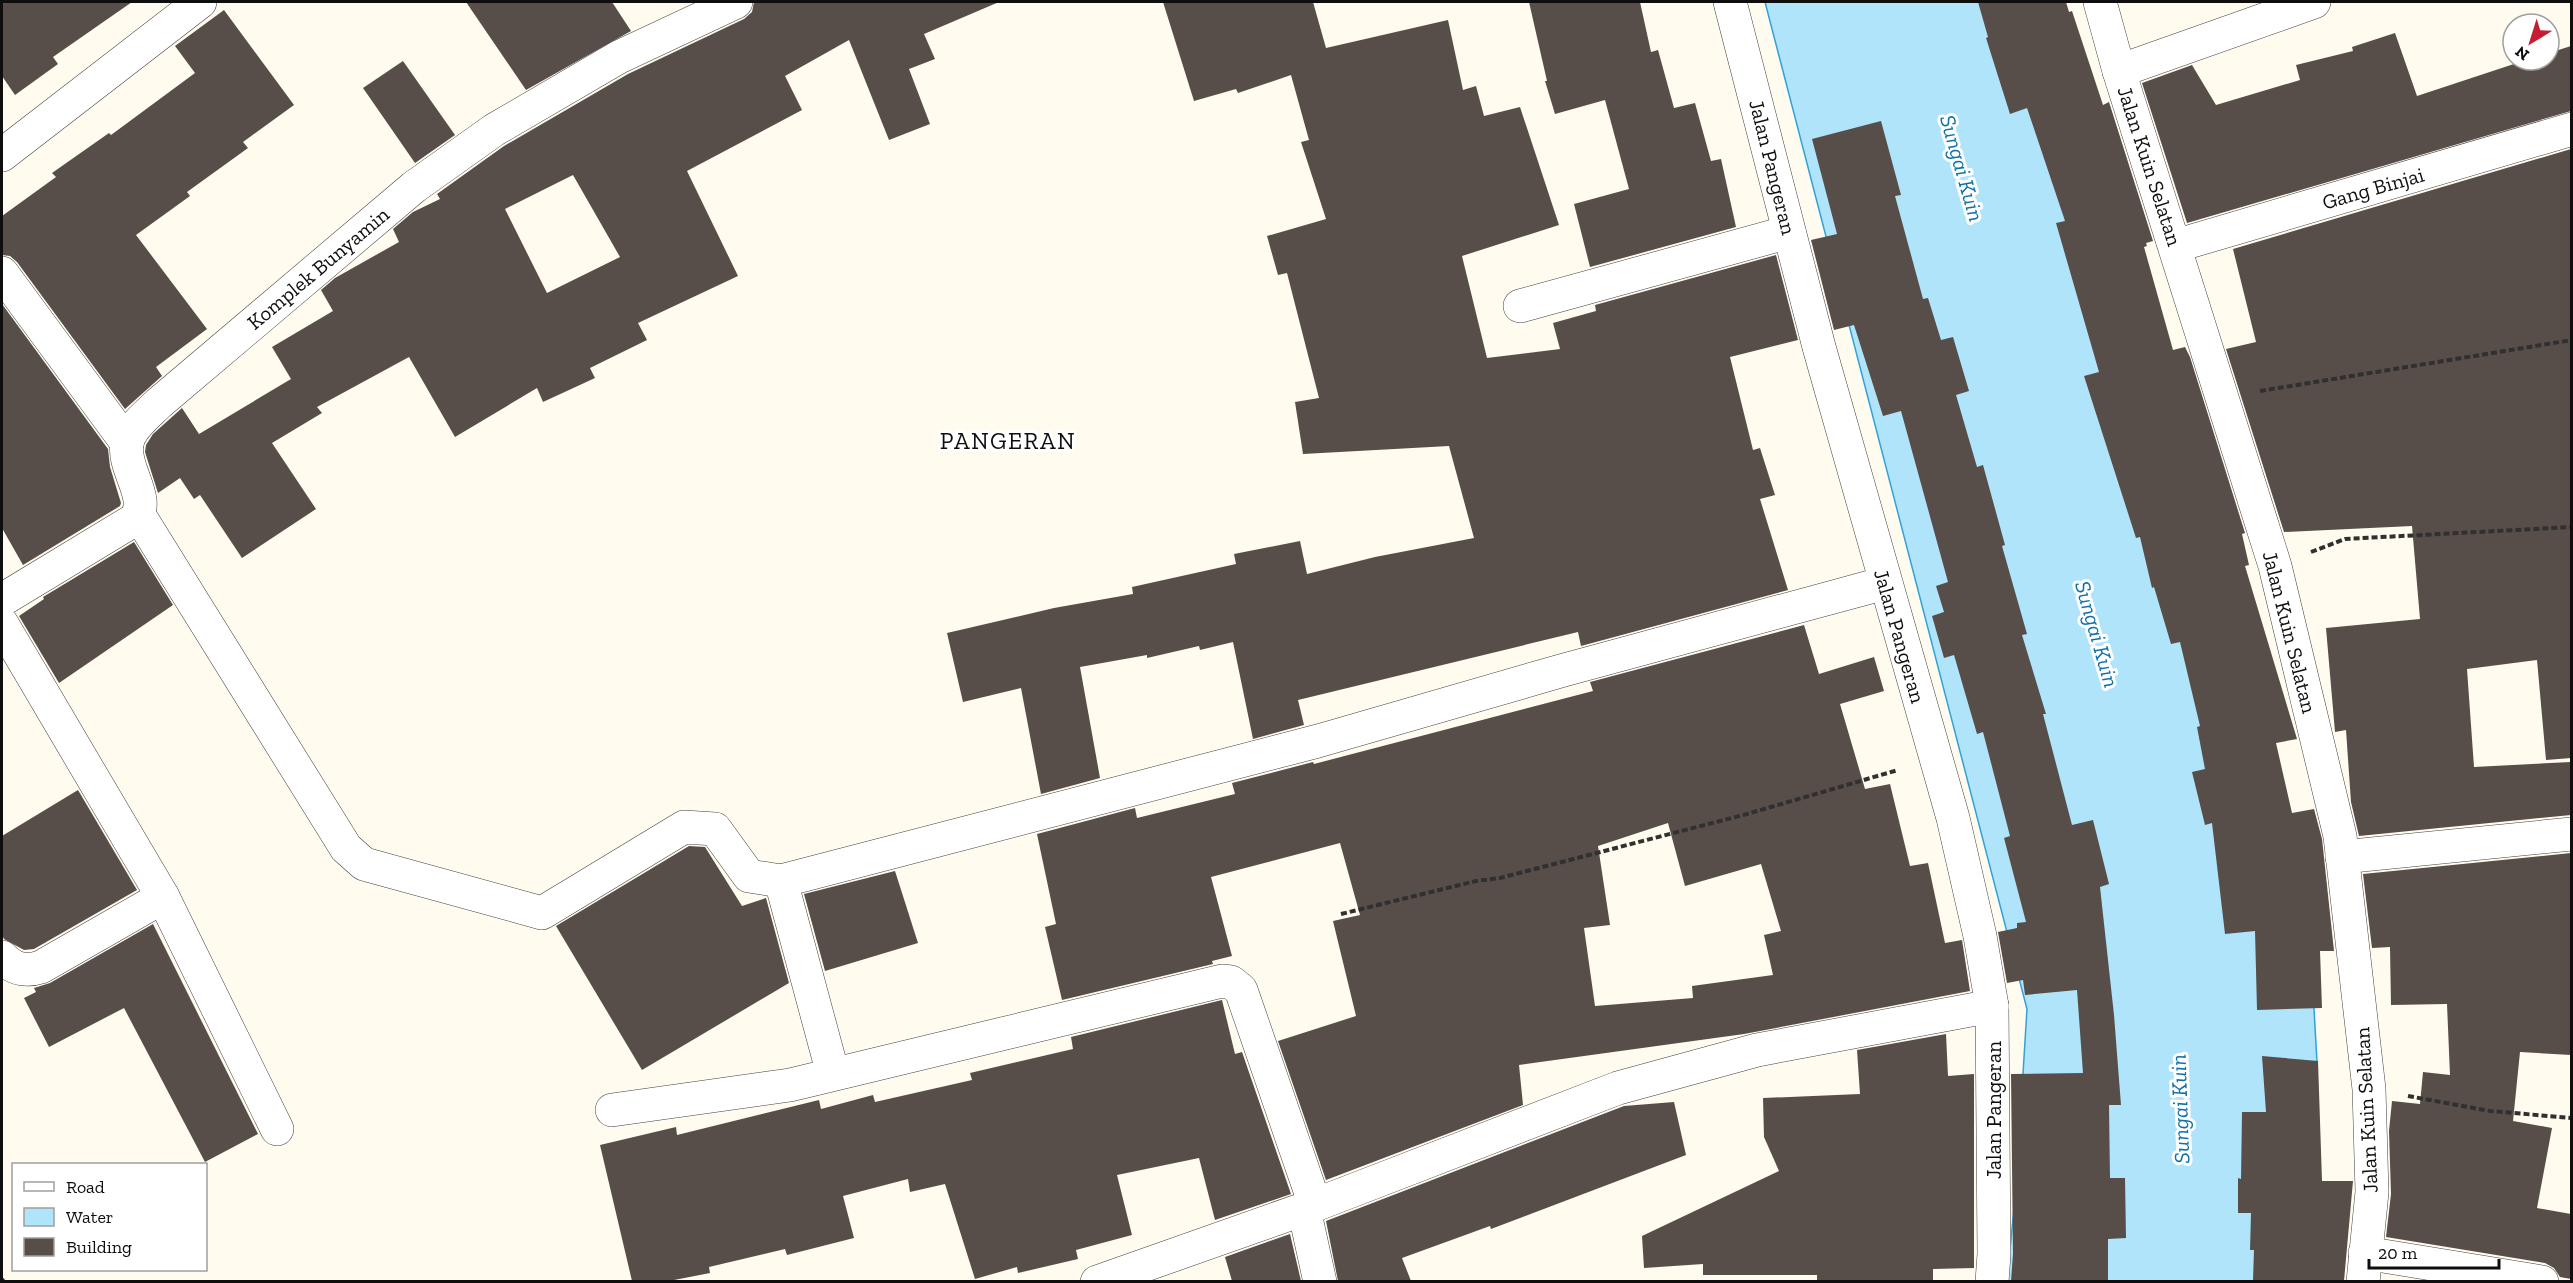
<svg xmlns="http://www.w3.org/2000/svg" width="2573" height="1283" font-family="'Zilla Slab',serif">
  <rect width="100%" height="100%" fill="#fffbef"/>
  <path fill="#b0e4fa" stroke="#32a1d5" stroke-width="1.5" d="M 1765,2 L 2052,2 L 2307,885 L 2317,1062 L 2315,1281 L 2007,1281 L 2016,1187 L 2027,1009 Z"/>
  <g fill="#574e49" fill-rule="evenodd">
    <path d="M 2,2 L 132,2 L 53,57 L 58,64 L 15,95 L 2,76 Z"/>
    <path d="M 466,2 L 612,2 L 631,31 L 526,90 Z"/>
    <path d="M 754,2 L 999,2 L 924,34 L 935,59 L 909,69 L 930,124 L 889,140 L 849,40 L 785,76 L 802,110 L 687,171 L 738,276 L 638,323 L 647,340 L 590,368 L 595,378 L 543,402 L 537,388 L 455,437 L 409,357 L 317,407 L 322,413 L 272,443 L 316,509 L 242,558 L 200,495 L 194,499 L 180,478 L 158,493 L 145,452 L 146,445 L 153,434 L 182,408 L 199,434 L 291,379 L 272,347 L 333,311 L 321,290 L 335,278 L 399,242 L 393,229 L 413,212 L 440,199 L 437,194 L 504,146 L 628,74 L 744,19 L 752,12 ZM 573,175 L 620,257 L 547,293 L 505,209 Z"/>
    <path d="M 1163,2 L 1313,2 L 1326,48 L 1448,20 L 1463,90 L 1476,86 L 1484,116 L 1520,107 L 1559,225 L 1462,256 L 1487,358 L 1560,349 L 1553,323 L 1596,311 L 1595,305 L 1776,255 L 1798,340 L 1730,357 L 1753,450 L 1760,448 L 1775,495 L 1760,499 L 1788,590 L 1581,646 L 1578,632 L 1298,700 L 1304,725 L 1253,739 L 1233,642 L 1200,650 L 1199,646 L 1147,658 L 1147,655 L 1080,667 L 1100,778 L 1041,794 L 1021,688 L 963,702 L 947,633 L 1054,608 L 1133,594 L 1132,587 L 1236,564 L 1234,554 L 1300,541 L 1307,574 L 1375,557 L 1474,538 L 1449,446 L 1303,454 L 1295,402 L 1319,398 L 1287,273 L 1278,275 L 1267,236 L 1326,219 L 1301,142 L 1309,140 L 1291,75 L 1238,93 L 1236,89 L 1194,101 Z"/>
    <path d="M 1529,2 L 1640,2 L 1651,52 L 1658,50 L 1674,108 L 1695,103 L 1711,161 L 1721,159 L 1736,227 L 1590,267 L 1574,204 L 1629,189 L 1605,100 L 1555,114 L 1545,81 L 1547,81 Z"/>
    <path d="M 1978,2 L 2066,2 L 2069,12 L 2072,11 L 2103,105 L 2109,102 L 2153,241 L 2146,243 L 2147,246 L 2144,247 L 2173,350 L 2185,347 L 2190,357 L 2245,533 L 2242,534 L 2249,565 L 2245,566 L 2297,739 L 2276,743 L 2292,813 L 2314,809 L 2322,839 L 2334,951 L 2320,951 L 2322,1008 L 2257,1010 L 2255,931 L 2225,934 L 2212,823 L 2205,825 L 2192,772 L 2205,769 L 2197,727 L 2200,726 L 2180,642 L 2171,644 L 2154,587 L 2152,588 L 2140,537 L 2136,538 L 2084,376 L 2099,372 L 2056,223 L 2065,221 L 2027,108 L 2010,114 L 1986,38 L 1988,37 Z"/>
    <path d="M 224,10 L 294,105 L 243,142 L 248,148 L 187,192 L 190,196 L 136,235 L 207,329 L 156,367 L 162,376 L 125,409 L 17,262 L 10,256 L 2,255 L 2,216 L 56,177 L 52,173 L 109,133 L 111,135 L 195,73 L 175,46 Z"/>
    <path d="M 2395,33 L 2417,96 L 2526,60 L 2549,60 L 2549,53 L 2571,46 L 2571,111 L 2187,223 L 2142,83 L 2192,65 L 2216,105 L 2300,80 L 2296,65 L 2353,51 L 2352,47 Z"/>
    <path d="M 403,61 L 455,135 L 415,163 L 363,88 Z"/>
    <path d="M 1881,121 L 1901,195 L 1895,196 L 1923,299 L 1928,298 L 1941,340 L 1953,337 L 1969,391 L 1956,395 L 1977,467 L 1983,465 L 2005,545 L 2002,546 L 2027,634 L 2022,635 L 2046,714 L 2043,714 L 2072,825 L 2093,820 L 2109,884 L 2100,887 L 2114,1015 L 2121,1105 L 2109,1105 L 2110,1178 L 2125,1178 L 2126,1238 L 2108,1239 L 2108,1281 L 2011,1281 L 2013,1254 L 2011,1074 L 2083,1073 L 2077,990 L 2025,995 L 2023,980 L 2007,983 L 1998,932 L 2017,928 L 2017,923 L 2026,922 L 2004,838 L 2010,836 L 1983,732 L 1977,734 L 1954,655 L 1944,658 L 1932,616 L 1944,612 L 1936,586 L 1948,582 L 1901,411 L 1883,416 L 1854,325 L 1834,330 L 1811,240 L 1837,234 L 1812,139 Z"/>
    <path d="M 2571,149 L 2571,758 L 2546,760 L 2537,660 L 2467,669 L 2474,767 L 2571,762 L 2571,815 L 2359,836 L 2351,802 L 2346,730 L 2335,732 L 2326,628 L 2420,619 L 2412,526 L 2284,532 L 2226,349 L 2256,342 L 2233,249 Z"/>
    <path d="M 2,304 L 108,449 L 110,467 L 121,503 L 120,506 L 23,565 L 2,528 Z"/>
    <path d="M 134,542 L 173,605 L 59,683 L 19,616 L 44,599 L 43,597 Z"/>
    <path d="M 1804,625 L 1819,674 L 1874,657 L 1884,691 L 1840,704 L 1865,789 L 1890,784 L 1910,866 L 1928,863 L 1945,943 L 1962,940 L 1970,991 L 1744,1034 L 1519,1065 L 1523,1105 L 1326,1180 L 1278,1041 L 1356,1016 L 1333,921 L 1360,915 L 1340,843 L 1211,877 L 1232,956 L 1212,961 L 1213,964 L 1062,1000 L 1045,927 L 1056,924 L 1037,834 L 1135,808 L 1137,818 L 1235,794 L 1232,783 L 1313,762 L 1314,764 L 1593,691 L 1590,682 ZM 1668,823 L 1685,886 L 1761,864 L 1781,931 L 1764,935 L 1773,975 L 1692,986 L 1693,998 L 1595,1006 L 1584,928 L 1610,925 L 1598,846 Z"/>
    <path d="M 78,790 L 137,890 L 34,949 L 24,950 L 4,939 L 2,935 L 2,836 Z"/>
    <path d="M 689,846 L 705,847 L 742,906 L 766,898 L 789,983 L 642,1070 L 556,926 Z"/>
    <path d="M 2571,853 L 2571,1055 L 2520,1052 L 2513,1121 L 2552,1128 L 2537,1208 L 2571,1214 L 2571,1279 L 2560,1277 L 2554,1268 L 2545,1263 L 2386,1237 L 2391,1194 L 2389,1131 L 2392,1101 L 2420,1104 L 2423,1072 L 2450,1075 L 2447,1004 L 2391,1005 L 2390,947 L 2372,948 L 2363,874 Z"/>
    <path d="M 895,871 L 918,943 L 825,971 L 804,894 Z"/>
    <path d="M 153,924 L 258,1134 L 205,1162 L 124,1008 L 49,1047 L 24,998 L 36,992 L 34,988 L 50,983 Z"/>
    <path d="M 1222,1000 L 1235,1054 L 1242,1052 L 1291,1194 L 1215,1220 L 1199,1158 L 1117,1175 L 1132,1235 L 1076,1250 L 1078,1259 L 1018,1273 L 1017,1267 L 975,1279 L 945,1184 L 910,1192 L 908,1179 L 843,1196 L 854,1238 L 787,1255 L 785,1249 L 709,1267 L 710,1273 L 669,1281 L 632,1281 L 600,1145 L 676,1127 L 677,1135 L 819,1100 L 821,1109 L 873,1095 L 875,1102 L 972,1080 L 970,1073 L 1073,1049 L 1071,1037 Z"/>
    <path d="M 1946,1034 L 1948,1076 L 1974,1074 L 1974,1268 L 1933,1269 L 1933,1281 L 1817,1281 L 1817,1275 L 1703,1275 L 1703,1264 L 1644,1268 L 1642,1236 L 1779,1171 L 1764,1137 L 1763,1098 L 1860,1094 L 1857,1050 Z"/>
    <path d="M 2262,1056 L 2318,1061 L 2322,1181 L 2353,1181 L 2344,1281 L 2253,1281 L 2254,1250 L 2250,1250 L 2251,1213 L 2238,1213 L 2238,1178 L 2241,1179 L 2242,1112 L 2266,1112 Z"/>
    <path d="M 1674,1102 L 1686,1155 L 1491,1229 L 1490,1226 L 1402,1258 L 1411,1281 L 1338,1281 L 1326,1221 L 1624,1106 Z"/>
    <path d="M 1290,1234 L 1301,1281 L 1232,1281 L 1225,1257 Z"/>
  </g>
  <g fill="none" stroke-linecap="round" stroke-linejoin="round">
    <defs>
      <g id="minor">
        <path d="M 1730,2 L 1819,347 L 1953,818 L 1980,936 L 1992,1006 L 1994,1254 L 1992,1282"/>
        <path d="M 2100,2 L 2119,71 L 2275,566 L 2340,836 L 2369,1089 L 2372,1192 L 2363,1282"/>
        <path d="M 2119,71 L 2314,2"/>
        <path d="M 2,155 L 200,2"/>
        <path d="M 2175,246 L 2572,129"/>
        <path d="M 2,273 L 127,443"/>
        <path d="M 1520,306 L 1789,232"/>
        <path d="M 139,515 L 346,848 L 364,864 L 542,913 L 684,827 L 715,829 L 749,876 L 781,881"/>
        <path d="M 2,600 L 134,520 C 153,500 122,469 127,444 C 129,428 148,414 159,403 L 414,187 L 494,130 L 619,57 L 736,2"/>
        <path d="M 2,624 L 163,897 L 277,1129"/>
        <path d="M 2342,857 L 2572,834"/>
        <path d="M 2,957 C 13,969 25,972 41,967 L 163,897"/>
        <path d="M 833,1074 L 781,881 L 1318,741 L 1564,670 L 1885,583"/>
        <path d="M 612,1110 L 790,1085 L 1222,981 L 1231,982 L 1241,990 L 1315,1205 L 1618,1088 L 1757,1050 L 1992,1006"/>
        <path d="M 1304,1209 L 1320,1282"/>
        <path d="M 2365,1253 L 2542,1282"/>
        <path d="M 1097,1282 L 1315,1205"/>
      </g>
    </defs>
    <use href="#minor" stroke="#414141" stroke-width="34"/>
    <g stroke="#303030" stroke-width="4" stroke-dasharray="6 3" stroke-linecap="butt">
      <path d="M 2260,391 L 2572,340"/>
      <path d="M 2311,552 L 2345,539 L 2572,527"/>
      <path d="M 1341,914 L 1476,881 L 1500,878 L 1747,814 L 1898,770"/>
      <path d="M 2408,1096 L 2490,1111 L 2572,1118"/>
      <path d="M 2,1279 L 4,1282"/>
    </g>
    <use href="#minor" stroke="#fff" stroke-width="33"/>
  </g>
  <g text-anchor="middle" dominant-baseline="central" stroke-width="6" stroke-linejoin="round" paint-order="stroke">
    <g font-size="21" fill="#0e0e0e" stroke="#fff">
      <text transform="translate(2150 166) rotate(72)">Jalan Kuin Selatan</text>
      <text transform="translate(1773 167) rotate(76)">Jalan Pangeran</text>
      <text transform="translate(2373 188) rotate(-16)">Gang Binjai</text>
      <text transform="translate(318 268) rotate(-40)">Komplek Bunyamin</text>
      <text transform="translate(2290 632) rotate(76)">Jalan Kuin Selatan</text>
      <text transform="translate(1900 636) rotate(74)">Jalan Pangeran</text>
      <text transform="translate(1993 1110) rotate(-90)">Jalan Pangeran</text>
      <text transform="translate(2366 1110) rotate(-93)">Jalan Kuin Selatan</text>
    </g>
    <g font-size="22" font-style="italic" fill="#0f71a8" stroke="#fff">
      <text transform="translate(1962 168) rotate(74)">Sungai Kuin</text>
      <text transform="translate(2097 634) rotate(74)">Sungai Kuin</text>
      <text transform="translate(2180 1109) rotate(-92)">Sungai Kuin</text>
    </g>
    <g font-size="24" letter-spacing="1.5" fill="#0e0e0e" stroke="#fff">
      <text x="1008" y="440">PANGERAN</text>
    </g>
  </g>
  <rect width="2573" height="1283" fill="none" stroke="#0e0e0e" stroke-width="6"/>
  <rect x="12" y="1163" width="195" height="108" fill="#ffffff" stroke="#9f9f9f" stroke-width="1.5"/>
  <rect x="24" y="1182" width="30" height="9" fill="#ffffff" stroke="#9f9f9f" stroke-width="1.5"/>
  <text x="66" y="1193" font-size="18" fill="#0e0e0e">Road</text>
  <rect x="24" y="1208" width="30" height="18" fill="#b0e4fa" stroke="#9f9f9f" stroke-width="1.5"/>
  <text x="66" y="1223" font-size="18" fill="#0e0e0e">Water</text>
  <rect x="24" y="1238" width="30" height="18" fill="#574e49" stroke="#9f9f9f" stroke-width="1.5"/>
  <text x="66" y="1253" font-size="18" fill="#0e0e0e">Building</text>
  <g transform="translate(2531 42) rotate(218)"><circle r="28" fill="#ffffff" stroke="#9f9f9f" stroke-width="1.5"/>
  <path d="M0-4.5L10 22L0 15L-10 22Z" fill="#c71d32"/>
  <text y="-9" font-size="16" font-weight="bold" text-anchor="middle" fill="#0e0e0e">N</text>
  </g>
  <path d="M2369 1259v9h130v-9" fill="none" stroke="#0e0e0e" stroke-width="3"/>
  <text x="2378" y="1259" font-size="18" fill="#0e0e0e" stroke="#ffffff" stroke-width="4.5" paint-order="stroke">20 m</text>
</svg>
